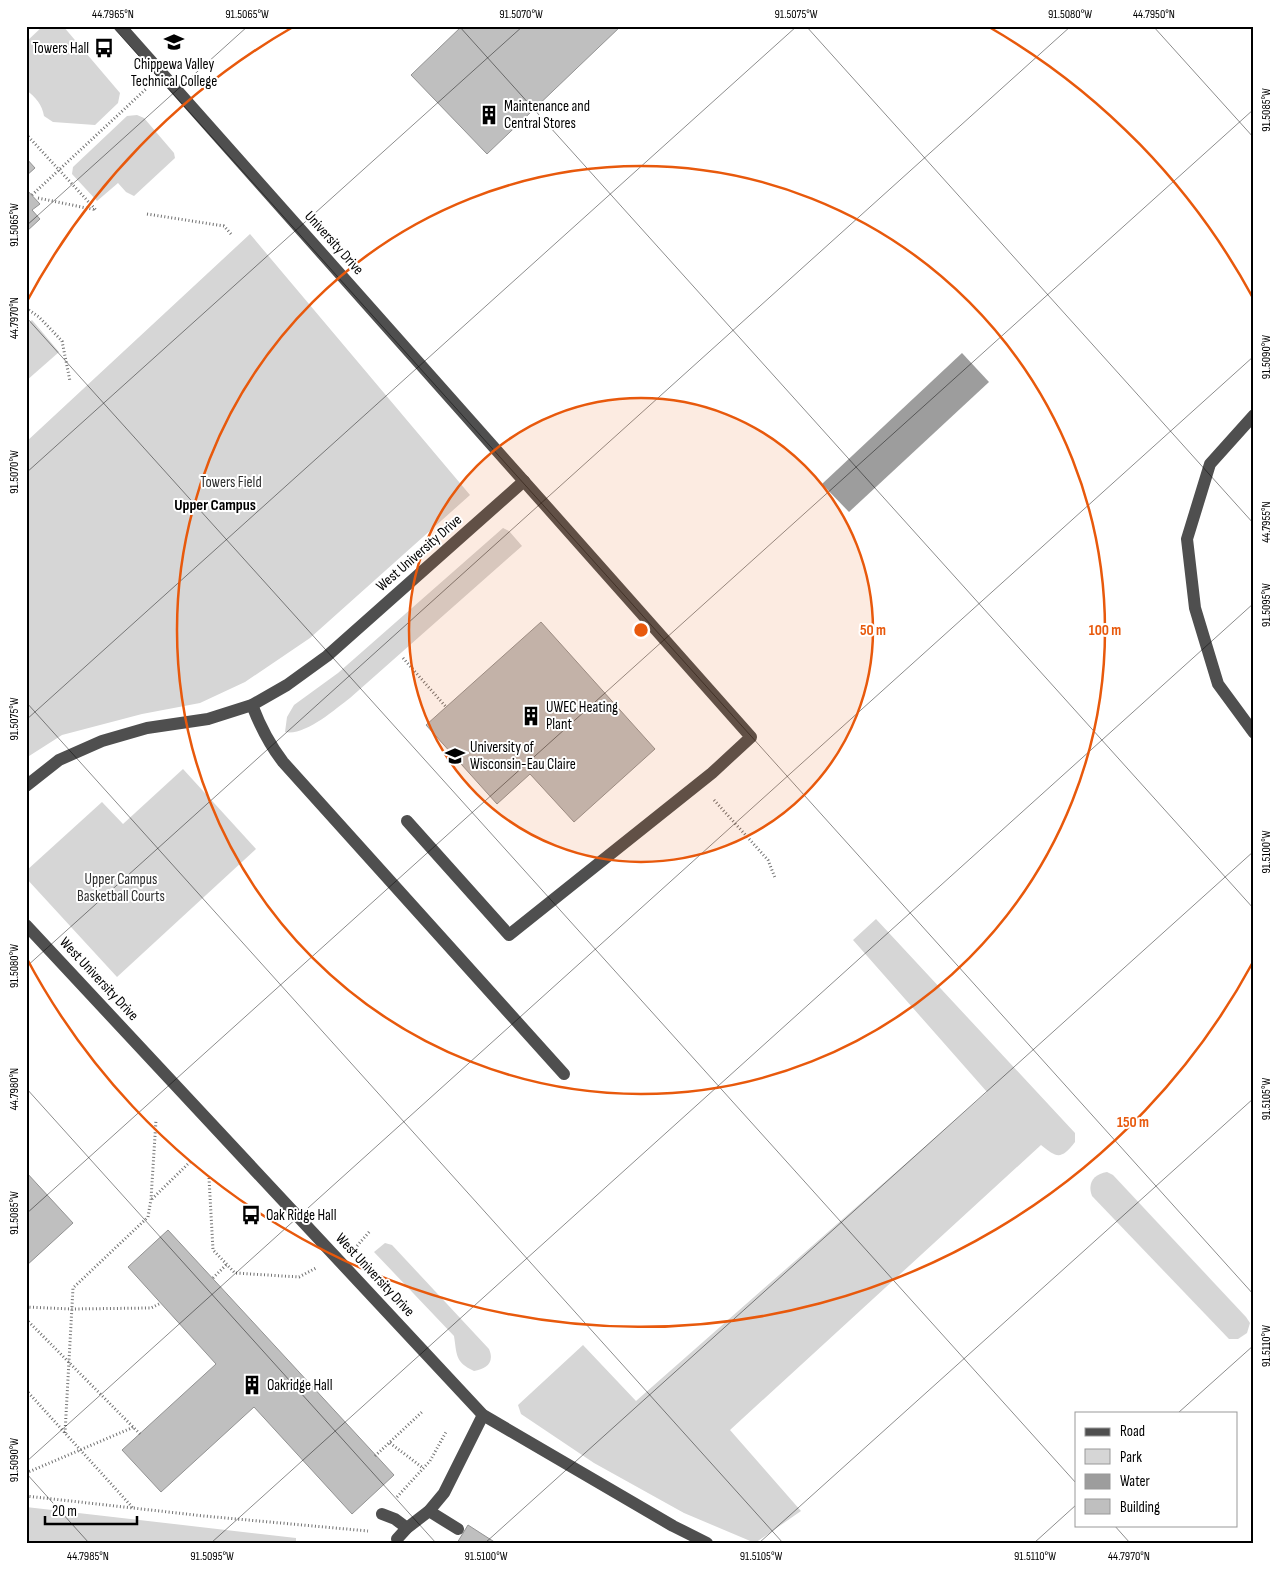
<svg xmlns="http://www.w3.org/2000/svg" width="1280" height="1569" font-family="'Sofia Sans Condensed',sans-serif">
  <rect width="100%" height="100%" fill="#fff"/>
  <g fill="#d6d6d6">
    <path d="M 43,26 L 63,26 L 120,93 L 118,103 L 95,125 L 53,122 L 44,116 C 42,105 36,97 26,90 L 26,42 Z"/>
    <path d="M 137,115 L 144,118 L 174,153 L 175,158 L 134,196 L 126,192 L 118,183 L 97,201 L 72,174 L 73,167 L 127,116 Z"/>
    <path d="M 250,234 L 470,495 L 310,638 L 245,682 L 200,703 L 142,714 L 62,735 L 26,758 L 26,442 Z"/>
    <path d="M 32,320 L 59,352 L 26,381 L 26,325 Z"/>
    <path d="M 503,528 L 509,531 L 522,546 L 350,698 C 334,710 305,736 285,732 L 287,717 L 294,705 L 338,673 Z"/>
    <path d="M 183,769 L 256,849 L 117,977 L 26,878 L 26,871 L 102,802 L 123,824 Z"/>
    <path d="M 876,919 L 1075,1133 L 1075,1142 C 1061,1160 1057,1158 1041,1145 L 730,1430 L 801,1511 L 755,1543 L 684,1513 L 594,1463 L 521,1414 L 518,1405 L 583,1345 L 636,1401 L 987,1092 L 853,940 Z"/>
    <path d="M 1107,1172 L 1113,1175 L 1246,1317 L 1250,1323 L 1247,1333 L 1238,1339 L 1229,1339 L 1092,1196 C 1087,1183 1094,1174 1107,1172 Z"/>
    <path d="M 385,1243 L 392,1245 L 489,1349 C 495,1363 486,1369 474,1371 C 455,1362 457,1355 454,1336 L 374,1252 Z"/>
    <path d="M 26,1507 L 296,1538 L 296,1543 L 26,1543 Z"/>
  </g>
  <path fill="#9d9d9d" d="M 962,353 L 989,382 L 849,512 L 822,484 Z"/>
  <g fill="#bfbfbf" stroke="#939393">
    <path d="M 462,26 L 621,26 L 487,154 L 411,75 Z"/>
    <path d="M 26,158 L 35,168 L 26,176 Z"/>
    <path d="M 26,189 L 40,204 L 32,210 L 40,219 L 26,232 Z"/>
    <path d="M 541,622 L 655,749 L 574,822 L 530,774 L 497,804 L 426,725 Z"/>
    <path d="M 26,1172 L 73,1223 L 26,1266 Z"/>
    <path d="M 168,1230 L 394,1475 L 352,1514 L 254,1407 L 161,1492 L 122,1450 L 216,1364 L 128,1267 Z"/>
    <path d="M 468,1525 L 496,1543 L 457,1543 Z"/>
  </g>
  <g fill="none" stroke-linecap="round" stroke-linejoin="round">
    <g stroke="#717171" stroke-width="3" stroke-dasharray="1 2.5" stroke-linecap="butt">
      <path d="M 26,29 L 29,26"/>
      <path d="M 26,134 L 96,210"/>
      <path d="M 32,195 L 147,88"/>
      <path d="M 38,198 L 96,210"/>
      <path d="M 147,214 L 224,226 L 231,234"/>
      <path d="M 26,308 L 39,317 L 62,341 L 70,381"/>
      <path d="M 403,658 L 446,707"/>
      <path d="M 714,800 L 768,860 L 775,878"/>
      <path d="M 209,1178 L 213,1250 L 235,1273 L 299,1277 L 316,1268"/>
      <path d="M 152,1199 L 192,1160"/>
      <path d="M 357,1246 L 370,1231"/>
      <path d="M 213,1278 L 227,1264"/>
      <path d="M 26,1307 L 71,1309 L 151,1308 L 161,1303"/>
      <path d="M 26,1319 L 140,1434"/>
      <path d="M 26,1390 L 133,1508"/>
      <path d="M 65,1433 L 73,1288 L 148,1217 L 151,1199 L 156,1120"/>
      <path d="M 390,1443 L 423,1468"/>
      <path d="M 375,1456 L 423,1411"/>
      <path d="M 26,1473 L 134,1427"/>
      <path d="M 26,1496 L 204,1516 L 368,1531"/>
      <path d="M 397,1497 L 430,1461 L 446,1432"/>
    </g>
    <g stroke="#4f4f4f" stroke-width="12">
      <path d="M 120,26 L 751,737 L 712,773 L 509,935 L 407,821"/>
      <path d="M 1254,415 L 1210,464 L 1187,539 L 1195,608 L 1218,684 L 1254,733"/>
      <path d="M 252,705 C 260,726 269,744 283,762 L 564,1074"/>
      <path d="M 26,786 L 59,760 L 102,741 L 147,728 L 208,719 L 252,705 L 287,685 L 327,656 L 524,481"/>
      <path d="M 26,925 L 483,1415 L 673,1526 L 707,1543"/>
      <path d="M 429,1511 L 458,1529"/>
      <path d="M 382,1514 L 395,1519 L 407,1528"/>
      <path d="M 397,1539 L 407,1528 L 429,1511 L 444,1493 L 483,1415"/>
    </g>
  </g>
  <path fill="none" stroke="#000" stroke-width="1" stroke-opacity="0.45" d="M 112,26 L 1254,1295M 459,26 L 1254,909M 806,26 L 1254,524M 1153,26 L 1254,138M 26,226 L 248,26M 26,317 L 1076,1483M 26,473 L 523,26M 26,702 L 783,1543M 26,720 L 797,26M 26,967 L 1071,26M 26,1088 L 436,1543M 26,1214 L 1254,109M 1178,1413 L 1254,1345M 26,1462 L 1254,356M 26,1473 L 89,1543M 1114,1525 L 1130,1543M 211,1543 L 1254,603M 485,1543 L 1254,851M 759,1543 L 1254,1098M 1034,1543 L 1076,1505"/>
  <circle cx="641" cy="630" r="232" fill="#e8590c" fill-opacity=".12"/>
  <g fill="none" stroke="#e8590c" stroke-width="2.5">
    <circle cx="641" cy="630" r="232"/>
    <circle cx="641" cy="630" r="464"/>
    <path d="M1253 962A696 696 0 0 1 26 957M26 303A696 696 0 0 1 293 27M989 27A696 696 0 0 1 1253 298"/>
  </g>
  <defs>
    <symbol id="university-bare" viewBox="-9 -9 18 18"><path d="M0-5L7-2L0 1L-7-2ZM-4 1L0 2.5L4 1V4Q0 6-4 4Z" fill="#000" stroke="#fff" stroke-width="2.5" paint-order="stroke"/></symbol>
    <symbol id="bus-bare" viewBox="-9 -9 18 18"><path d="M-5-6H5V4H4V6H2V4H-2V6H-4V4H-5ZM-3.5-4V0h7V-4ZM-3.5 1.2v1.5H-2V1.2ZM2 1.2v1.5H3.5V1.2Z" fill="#000" stroke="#fff" stroke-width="2.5" paint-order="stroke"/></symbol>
    <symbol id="building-bare" viewBox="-9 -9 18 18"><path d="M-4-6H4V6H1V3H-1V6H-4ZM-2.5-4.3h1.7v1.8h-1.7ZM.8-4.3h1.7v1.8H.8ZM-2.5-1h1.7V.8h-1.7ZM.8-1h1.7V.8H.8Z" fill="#000" stroke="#fff" stroke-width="2.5" paint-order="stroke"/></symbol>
  </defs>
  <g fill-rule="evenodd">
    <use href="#university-bare" x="160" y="28" width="28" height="28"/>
    <use href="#bus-bare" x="90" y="34" width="28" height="28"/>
    <use href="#building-bare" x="475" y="101" width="28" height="28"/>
    <use href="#building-bare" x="517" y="702" width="28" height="28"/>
    <use href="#university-bare" x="441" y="742" width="28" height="28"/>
    <use href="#bus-bare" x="237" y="1201" width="28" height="28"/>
    <use href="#building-bare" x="238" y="1371" width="28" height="28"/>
  </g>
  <g text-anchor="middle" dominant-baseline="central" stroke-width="4" stroke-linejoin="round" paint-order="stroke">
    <g font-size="15" fill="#000" stroke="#fff" text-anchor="start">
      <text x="89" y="48" text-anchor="end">Towers Hall</text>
      <text x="174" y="64" text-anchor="middle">Chippewa Valley<tspan x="174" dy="17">Technical College</tspan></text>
      <text x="504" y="106">Maintenance and<tspan x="504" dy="17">Central Stores</tspan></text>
      <text x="546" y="707">UWEC Heating<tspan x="546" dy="17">Plant</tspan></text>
      <text x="470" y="747">University of<tspan x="470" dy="17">Wisconsin-Eau Claire</tspan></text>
      <text x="266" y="1215">Oak Ridge Hall</text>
      <text x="267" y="1385">Oakridge Hall</text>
    </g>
    <g font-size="15" fill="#000" stroke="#fff">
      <text transform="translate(334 243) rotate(48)">University Drive</text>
      <text transform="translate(419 553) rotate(-41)">West University Drive</text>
      <text transform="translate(99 979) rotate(47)">West University Drive</text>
      <text transform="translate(375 1275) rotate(47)">West University Drive</text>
    </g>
    <g font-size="15" fill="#2d2d2d" stroke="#fff">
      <text x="231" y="482">Towers Field</text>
      <text x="121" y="879">Upper Campus<tspan x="121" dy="17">Basketball Courts</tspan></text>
    </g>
    <g font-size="16" font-weight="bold" fill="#000" stroke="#fff">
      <text x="215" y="505">Upper Campus</text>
    </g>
  </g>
  <circle cx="641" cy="630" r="8" fill="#e8590c" stroke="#fff" stroke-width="2.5"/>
  <g font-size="15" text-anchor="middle" font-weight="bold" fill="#e8590c" stroke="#fff" stroke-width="4" stroke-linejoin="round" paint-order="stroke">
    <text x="873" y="635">50 m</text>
    <text x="1105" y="635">100 m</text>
    <text x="1133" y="1127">150 m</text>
  </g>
  <rect width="1280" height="1569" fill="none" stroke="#ffffff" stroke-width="55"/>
  <rect x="1075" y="1412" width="162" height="115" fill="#ffffff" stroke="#999999"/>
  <rect x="1085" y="1428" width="25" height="8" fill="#4f4f4f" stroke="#999999"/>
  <text x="1120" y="1436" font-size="15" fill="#000000">Road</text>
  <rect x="1085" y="1449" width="25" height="15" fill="#d6d6d6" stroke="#999999"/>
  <text x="1120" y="1462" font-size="15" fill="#000000">Park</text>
  <rect x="1085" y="1474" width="25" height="15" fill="#9d9d9d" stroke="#999999"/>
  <text x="1120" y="1486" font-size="15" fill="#000000">Water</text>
  <rect x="1085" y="1499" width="25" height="15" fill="#bfbfbf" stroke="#999999"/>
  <text x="1120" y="1512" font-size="15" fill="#000000">Building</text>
  <path d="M45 1516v8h92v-8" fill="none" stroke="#000000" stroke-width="2.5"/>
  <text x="52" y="1516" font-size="15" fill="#000000" stroke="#ffffff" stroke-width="4" paint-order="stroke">20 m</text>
  <rect x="28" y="28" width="1224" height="1514" fill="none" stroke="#000" stroke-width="2"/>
  <g font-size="12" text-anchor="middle" fill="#000">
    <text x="113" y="18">44.7965°N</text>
    <text x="247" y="18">91.5065°W</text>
    <text x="521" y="18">91.5070°W</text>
    <text x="796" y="18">91.5075°W</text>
    <text x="1070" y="18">91.5080°W</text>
    <text x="1154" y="18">44.7950°N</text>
    <text transform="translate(1266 110) rotate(-90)" y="4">91.5085°W</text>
    <text transform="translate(14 225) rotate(-90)" y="4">91.5065°W</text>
    <text transform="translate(14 318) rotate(-90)" y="4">44.7970°N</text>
    <text transform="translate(1266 357) rotate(-90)" y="4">91.5090°W</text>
    <text transform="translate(14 472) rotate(-90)" y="4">91.5070°W</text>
    <text transform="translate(1266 522) rotate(-90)" y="4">44.7955°N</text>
    <text transform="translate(1266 605) rotate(-90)" y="4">91.5095°W</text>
    <text transform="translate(14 719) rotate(-90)" y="4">91.5075°W</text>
    <text transform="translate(1266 852) rotate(-90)" y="4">91.5100°W</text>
    <text transform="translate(14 966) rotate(-90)" y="4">91.5080°W</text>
    <text transform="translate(14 1089) rotate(-90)" y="4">44.7980°N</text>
    <text transform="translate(1266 1099) rotate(-90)" y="4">91.5105°W</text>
    <text transform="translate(14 1213) rotate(-90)" y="4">91.5085°W</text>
    <text transform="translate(1266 1346) rotate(-90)" y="4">91.5110°W</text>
    <text transform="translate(14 1460) rotate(-90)" y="4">91.5090°W</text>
    <text x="88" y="1560">44.7985°N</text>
    <text x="212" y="1560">91.5095°W</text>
    <text x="486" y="1560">91.5100°W</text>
    <text x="761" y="1560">91.5105°W</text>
    <text x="1035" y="1560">91.5110°W</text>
    <text x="1129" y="1560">44.7970°N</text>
  </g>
</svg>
